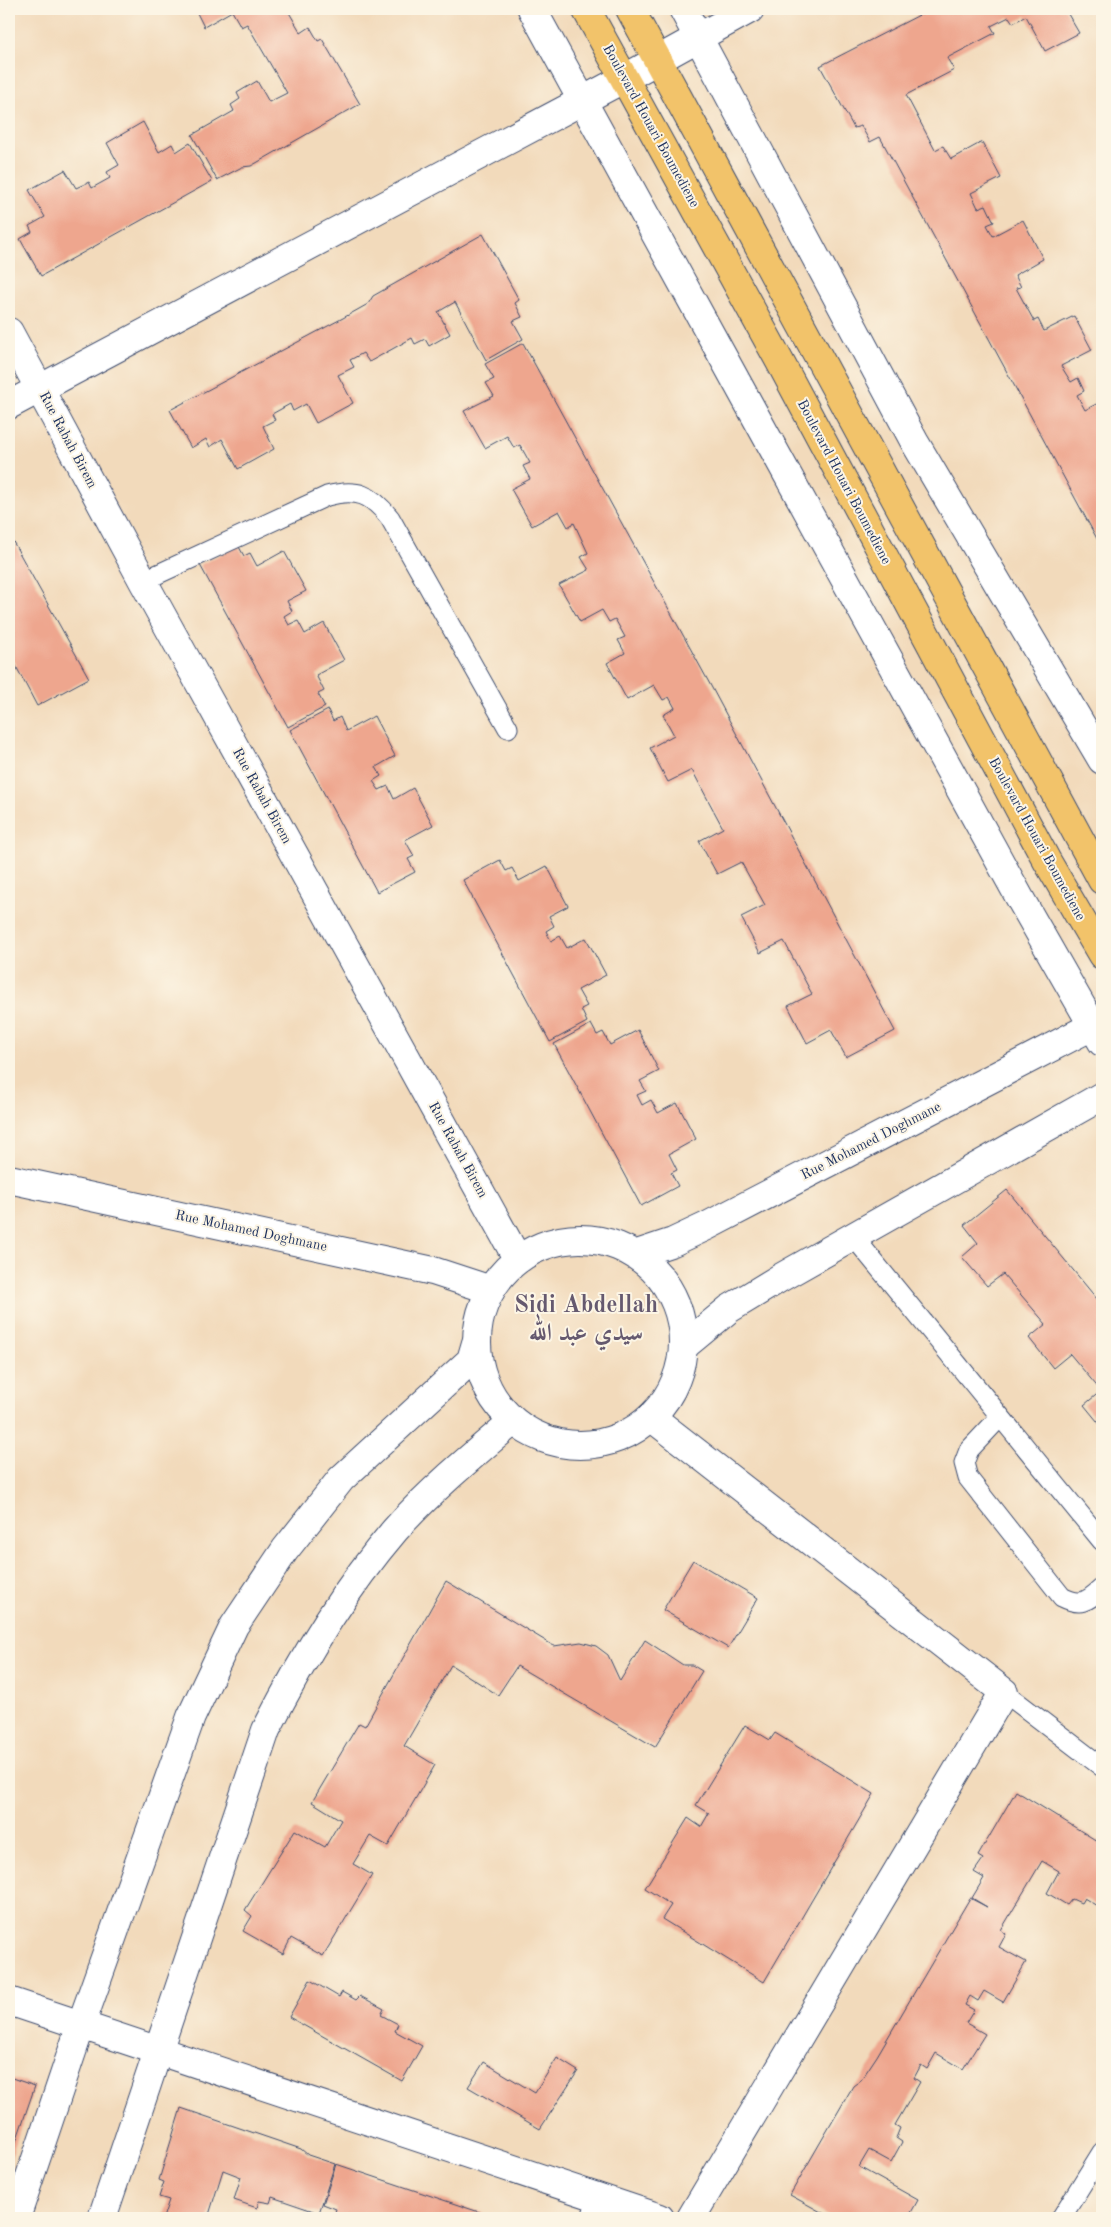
<svg xmlns="http://www.w3.org/2000/svg" width="1111" height="2227" font-family="'Old Standard TT',Amiri,serif">
  <rect width="100%" height="100%" fill="#fcf5e5"/>
  <filter id="ink" filterUnits="userSpaceOnUse"><feTurbulence type="fractalNoise" baseFrequency=".02" numOctaves="2"/><feDisplacementMap in="SourceGraphic" scale="10" xChannelSelector="R" yChannelSelector="G"/><feConvolveMatrix kernelMatrix="1 2 1 2 8 2 1 2 1" color-interpolation-filters="sRGB"/></filter>
  <filter id="wash" filterUnits="userSpaceOnUse"><feTurbulence type="fractalNoise" baseFrequency=".0096" numOctaves="4" result="noise"/><feDisplacementMap in="SourceGraphic" scale="20" xChannelSelector="R" yChannelSelector="G"/><feGaussianBlur stdDeviation="1.12" result="paint"/><feColorMatrix in="noise" values="0 0 0 0 0 0 0 0 0 0 0 0 0 0 0 0 0 1.4 0 .05"/><feComposite in="paint" operator="in"/></filter>
  <g filter="url(#wash)">
    <rect width="100%" height="100%" fill="#f2dabb"/>
    <g id="blocks">
      <g fill="#eea68e">
        <path d="M 195,9 L 287,9 L 301,33 L 310,27 L 318,41 L 322,39 L 360,104 L 251,166 L 242,167 L 217,180 L 192,135 L 234,111 L 231,105 L 240,99 L 237,93 L 257,81 L 269,102 L 287,93 L 247,24 L 241,27 L 232,11 L 204,27 Z"/>
        <path d="M 931,9 L 1065,9 L 1079,33 L 1045,51 L 1026,16 L 1013,23 L 1009,17 L 991,26 L 995,33 L 947,58 L 954,70 L 906,95 L 935,150 L 943,146 L 951,159 L 982,142 L 1001,178 L 971,193 L 978,208 L 986,205 L 994,222 L 987,225 L 993,236 L 1023,220 L 1043,259 L 1015,275 L 1021,287 L 1016,288 L 1034,321 L 1038,319 L 1044,331 L 1074,316 L 1092,350 L 1061,366 L 1071,382 L 1078,378 L 1084,391 L 1077,395 L 1085,410 L 1102,401 L 1102,548 L 880,137 L 870,142 L 861,126 L 854,128 L 820,66 Z"/>
        <path d="M 143,122 L 159,152 L 172,144 L 176,152 L 190,143 L 212,181 L 41,276 L 20,239 L 32,232 L 29,226 L 45,217 L 29,190 L 65,170 L 76,188 L 89,182 L 92,188 L 110,178 L 107,172 L 119,165 L 107,143 Z"/>
        <path d="M 483,234 L 519,300 L 515,303 L 522,317 L 513,321 L 523,339 L 486,360 L 455,302 L 438,312 L 450,334 L 429,346 L 425,339 L 415,344 L 412,338 L 369,362 L 363,353 L 350,360 L 354,367 L 338,375 L 353,403 L 316,423 L 306,404 L 293,411 L 290,404 L 272,414 L 275,420 L 263,426 L 274,449 L 238,469 L 222,439 L 210,447 L 206,439 L 191,448 L 170,410 L 343,318 L 368,304 L 373,296 Z"/>
        <path d="M 523,343 L 712,688 L 895,1031 L 846,1057 L 831,1030 L 807,1043 L 788,1006 L 812,994 L 784,941 L 760,953 L 741,917 L 765,905 L 741,862 L 717,874 L 699,841 L 723,828 L 692,770 L 668,782 L 650,748 L 674,735 L 663,715 L 675,708 L 669,697 L 663,700 L 654,685 L 627,700 L 607,663 L 625,653 L 618,640 L 625,637 L 615,619 L 609,622 L 602,610 L 580,622 L 559,585 L 589,570 L 581,557 L 588,553 L 574,523 L 568,527 L 559,511 L 532,526 L 511,489 L 530,479 L 523,466 L 530,463 L 520,445 L 514,448 L 507,436 L 485,448 L 464,411 L 494,396 L 486,383 L 494,379 L 485,364 Z"/>
        <path d="M 11,538 L 89,678 L 37,706 L 9,653 L 9,539 Z"/>
        <path d="M 238,545 L 244,556 L 250,553 L 257,566 L 284,551 L 306,591 L 287,601 L 292,611 L 284,616 L 289,625 L 298,621 L 305,634 L 324,623 L 344,660 L 316,675 L 324,691 L 318,694 L 325,707 L 288,727 L 200,565 Z"/>
        <path d="M 328,710 L 333,721 L 340,717 L 346,731 L 374,716 L 395,756 L 376,767 L 381,776 L 373,781 L 379,790 L 388,786 L 394,799 L 413,788 L 433,825 L 405,840 L 414,856 L 408,859 L 415,872 L 377,892 L 290,730 Z"/>
        <path d="M 500,860 L 506,871 L 512,868 L 519,881 L 547,866 L 568,906 L 549,916 L 554,926 L 546,931 L 551,941 L 560,936 L 567,948 L 586,938 L 606,975 L 578,990 L 587,1006 L 581,1009 L 587,1022 L 550,1042 L 463,880 Z"/>
        <path d="M 591,1024 L 597,1035 L 603,1032 L 610,1045 L 638,1030 L 659,1071 L 640,1081 L 646,1091 L 637,1095 L 642,1105 L 651,1100 L 658,1113 L 677,1103 L 696,1139 L 669,1154 L 677,1170 L 671,1173 L 678,1186 L 641,1206 L 554,1044 Z"/>
        <path d="M 1007,1190 L 1102,1305 L 1102,1427 L 1084,1405 L 1101,1391 L 1070,1354 L 1053,1368 L 1029,1338 L 1046,1324 L 1003,1274 L 987,1286 L 962,1257 L 978,1243 L 964,1225 Z"/>
        <path d="M 693,1560 L 758,1598 L 728,1648 L 663,1610 Z"/>
        <path d="M 446,1581 L 554,1646 L 581,1642 L 596,1646 L 608,1655 L 620,1681 L 645,1640 L 683,1665 L 692,1665 L 702,1671 L 655,1747 L 517,1666 L 498,1695 L 451,1665 L 404,1746 L 435,1765 L 388,1846 L 370,1836 L 353,1864 L 372,1875 L 323,1956 L 291,1938 L 283,1954 L 243,1931 L 252,1916 L 245,1910 L 295,1830 L 325,1847 L 341,1820 L 312,1802 L 359,1723 L 365,1726 Z"/>
        <path d="M 745,1725 L 770,1740 L 775,1733 L 874,1794 L 764,1982 L 662,1919 L 671,1905 L 645,1888 L 688,1818 L 701,1827 L 709,1813 L 696,1805 Z"/>
        <path d="M 1016,1791 L 1102,1844 L 1102,1909 L 1084,1898 L 1081,1903 L 1072,1899 L 1067,1905 L 1047,1893 L 1059,1871 L 1042,1861 L 1001,1930 L 1006,1934 L 999,1947 L 1026,1962 L 1003,2002 L 984,1991 L 978,2001 L 970,1996 L 965,2005 L 974,2010 L 966,2023 L 985,2034 L 963,2069 L 936,2053 L 927,2069 L 921,2065 L 914,2078 L 920,2082 L 895,2125 L 900,2128 L 896,2138 L 902,2142 L 891,2162 L 869,2150 L 859,2167 L 918,2200 L 908,2218 L 832,2218 L 790,2195 L 853,2086 L 861,2080 L 877,2056 L 970,1898 L 987,1907 L 972,1898 L 984,1878 L 974,1872 L 983,1859 L 978,1856 Z"/>
        <path d="M 310,1980 L 339,1997 L 342,1992 L 356,2000 L 360,1996 L 384,2009 L 381,2015 L 398,2024 L 395,2031 L 422,2046 L 402,2081 L 289,2017 Z"/>
        <path d="M 557,2058 L 578,2071 L 540,2129 L 468,2087 L 484,2062 L 535,2093 Z"/>
        <path d="M 9,2077 L 35,2086 L 9,2162 Z"/>
        <path d="M 181,2108 L 301,2149 L 308,2155 L 335,2164 L 319,2213 L 272,2197 L 270,2203 L 259,2201 L 257,2208 L 234,2200 L 241,2177 L 223,2170 L 208,2218 L 163,2218 L 169,2200 L 159,2197 L 164,2182 L 159,2180 Z"/>
        <path d="M 336,2164 L 497,2218 L 343,2218 L 334,2215 L 336,2209 L 323,2204 Z"/>
      </g>
    </g>
  </g>
  <g filter="url(#ink)">
    <use href="#blocks" fill-opacity="0" stroke="#3b496c" stroke-width="1"/>
    <g fill="none" stroke-linecap="round" stroke-linejoin="round">
      <defs>
        <g id="service">
          <path d="M 143,581 L 327,496 C 357,488 371,494 390,518 L 508,728"/>
          <path d="M 853,1236 L 1102,1541"/>
          <path d="M 1000,1417 L 969,1450 L 964,1463 L 968,1478 L 1062,1597 C 1082,1607 1087,1601 1102,1588"/>
          <path d="M 1004,1692 L 1102,1767"/>
          <path d="M 591,2218 L 597,2199"/>
          <path d="M 1061,2218 L 1102,2152"/>
        </g>
        <g id="minor">
          <path d="M 532,9 L 1022,902 L 1102,1042"/>
          <path d="M 683,9 L 914,441 L 1102,760"/>
          <path d="M 9,332 L 143,581 L 517,1258"/>
          <path d="M 9,405 L 625,78 L 750,9"/>
          <path d="M 9,1179 L 433,1271 L 491,1290"/>
          <circle cx="580" cy="1342" r="103"/>
          <path d="M 637,1254 L 673,1242 L 707,1226 L 1102,1021"/>
          <path d="M 683,1347 L 729,1309 L 780,1278 L 1102,1096"/>
          <path d="M 651,1417 L 1004,1692 L 691,2218"/>
          <path d="M 9,2001 L 660,2218"/>
          <path d="M 16,2218 L 81,2025 L 191,1717 L 234,1626 L 285,1550 L 341,1479 L 471,1360 L 476,1343"/>
          <path d="M 102,2218 L 266,1730 C 302,1659 343,1591 395,1530 C 429,1492 473,1455 512,1422"/>
        </g>
        <g id="primary">
          <path d="M 586,9 L 779,360 L 1047,861 L 1102,955"/>
          <path d="M 630,9 L 1102,880"/>
        </g>
      </defs>
      <use href="#service" stroke="#3b496c" stroke-width="21"/>
      <use href="#minor" stroke="#3b496c" stroke-width="30"/>
      <use href="#primary" stroke="#3b496c" stroke-width="30"/>
      <use href="#service" stroke="#fff" stroke-width="19"/>
      <use href="#minor" stroke="#fff" stroke-width="28"/>
      <use href="#primary" stroke="#f2c36a" stroke-width="28"/>
    </g>
  </g>
  <g text-anchor="middle" dominant-baseline="central" stroke-width="4" stroke-linejoin="round" paint-order="stroke">
    <g font-size="14" fill="#1b2f5e" stroke="#fcf5e5">
      <text transform="translate(651 126) rotate(61)">Boulevard Houari Boumediene</text>
      <text transform="translate(68 440) rotate(62)">Rue Rabah Birem</text>
      <text transform="translate(844 482) rotate(62)">Boulevard Houari Boumediene</text>
      <text transform="translate(262 796) rotate(61)">Rue Rabah Birem</text>
      <text transform="translate(1037 839) rotate(61)">Boulevard Houari Boumediene</text>
      <text transform="translate(871 1141) rotate(-27)">Rue Mohamed Doghmane</text>
      <text transform="translate(458 1150) rotate(61)">Rue Rabah Birem</text>
      <text transform="translate(251 1231) rotate(12)">Rue Mohamed Doghmane</text>
    </g>
    <g font-size="24" font-weight="bold" fill="#65596f" stroke="#fcf5e5">
      <text x="586" y="1306">Sidi Abdellah<tspan x="586" dy="28">سيدي عبد الله</tspan></text>
    </g>
  </g>
  <rect width="1111" height="2227" fill="none" stroke="#fcf5e5" stroke-width="30"/>
</svg>
